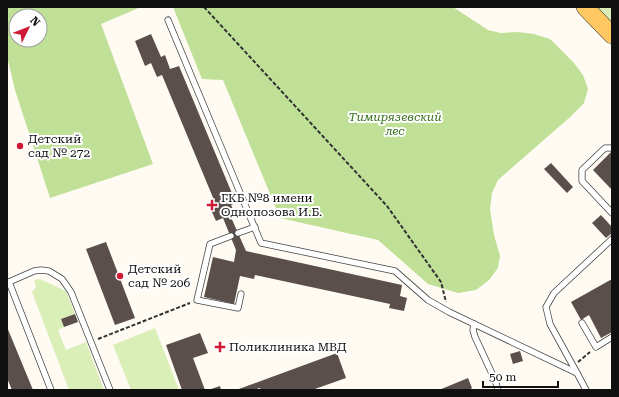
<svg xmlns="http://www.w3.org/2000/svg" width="619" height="397" font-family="'Roboto Serif',serif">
  <rect width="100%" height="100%" fill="#fffbf3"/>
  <g fill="#daeeb8">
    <path d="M 597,7 L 612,7 L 612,22 Z"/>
    <path d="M 40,279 L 66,291 L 75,314 L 61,319 L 64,327 L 58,330 L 66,350 L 86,342 L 104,390 L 69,390 L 32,292 L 36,287 L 34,280 Z"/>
    <path d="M 155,328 L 179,390 L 131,390 L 113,345 Z"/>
  </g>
  <g fill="#bfe096" fill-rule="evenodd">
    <path d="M 7,7 L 141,7 L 101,24 L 153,164 L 50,198 L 15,90 L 7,56 ZM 16,16 L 40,16 L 40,40 L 16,40 Z"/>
    <path d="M 173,7 L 453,7 L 488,30 L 501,33 L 518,32 L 534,34 L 550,39 L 574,63 L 583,75 L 588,89 L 584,103 L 569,118 L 498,180 L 492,193 L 490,209 L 494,235 L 500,256 L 498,268 L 489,280 L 476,290 L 458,293 L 428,284 L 378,240 L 280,218 L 223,80 L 202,79 Z"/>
  </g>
  <g fill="#5a4f4b">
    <path d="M 151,34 L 161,57 L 165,55 L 170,69 L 179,66 L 236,203 L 231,205 L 235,213 L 230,215 L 246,251 L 402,285 L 400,296 L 407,298 L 404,311 L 389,308 L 390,304 L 255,275 L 254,279 L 240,276 L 234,304 L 204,297 L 213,257 L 234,262 L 236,250 L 223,218 L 216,221 L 208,203 L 214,200 L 162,75 L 157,77 L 151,63 L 145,66 L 135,41 Z"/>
    <path d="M 611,152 L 612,154 L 612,190 L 593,170 Z"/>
    <path d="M 551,163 L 573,187 L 567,193 L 544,169 Z"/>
    <path d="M 601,215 L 612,227 L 612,233 L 606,238 L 592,223 Z"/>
    <path d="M 106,242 L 135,318 L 115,325 L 86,249 Z"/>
    <path d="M 612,279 L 612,332 L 601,338 L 589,315 L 581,320 L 571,302 Z"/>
    <path d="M 75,314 L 78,322 L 64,327 L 61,319 Z"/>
    <path d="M 7,327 L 33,390 L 12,390 L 7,378 Z"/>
    <path d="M 200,333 L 208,353 L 193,358 L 205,390 L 182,390 L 166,345 Z"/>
    <path d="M 520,351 L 523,361 L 513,364 L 510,354 Z"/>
    <path d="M 337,353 L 346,378 L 312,390 L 261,390 L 260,388 L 253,390 L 236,390 Z"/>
    <path d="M 468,378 L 472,388 L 469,390 L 439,390 Z"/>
    <path d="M 220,386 L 221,390 L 208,390 Z"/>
  </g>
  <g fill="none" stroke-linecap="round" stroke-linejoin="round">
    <defs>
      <g id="service">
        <path d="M 168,20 L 261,243 L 395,271 L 428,300 L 449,312 L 577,373 L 586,390"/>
        <path d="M 612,148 L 605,148 L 582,170 L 582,181 L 612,213"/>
        <path d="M 238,233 L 255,227"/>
        <path d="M 231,236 L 210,244 L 197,300 L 238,308 L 241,294"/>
        <path d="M 9,282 L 34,271 L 41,270 L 49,271 L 62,279 L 71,292 L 110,390"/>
        <path d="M 7,283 L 9,282 L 51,390"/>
        <path d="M 582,323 L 596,347 L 612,337"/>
        <path d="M 474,324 L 473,330 L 475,337 L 495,380 L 498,390"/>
        <path d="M 577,373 L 550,324 L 546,307 L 554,293 L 612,239"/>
      </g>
      <path id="primary" d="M 585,7 L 612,35"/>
    </defs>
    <use href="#service" stroke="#434343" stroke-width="7"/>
    <use href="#primary" stroke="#212121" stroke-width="18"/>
    <g stroke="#323232" stroke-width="2" stroke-dasharray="4 2" stroke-linecap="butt">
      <path d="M 204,7 L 387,206 L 441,282 L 446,302"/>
      <path d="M 98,339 L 190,303"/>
      <path d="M 578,362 L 590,352"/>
    </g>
    <use href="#service" stroke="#fff" stroke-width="5.5"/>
    <use href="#primary" stroke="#ffc863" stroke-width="17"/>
  </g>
  <g fill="#ce1a36" stroke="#fff" stroke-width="1.5">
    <circle cx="20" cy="146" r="4"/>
    <path d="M210 199h4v4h4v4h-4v4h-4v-4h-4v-4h4z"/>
    <circle cx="120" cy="276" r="4"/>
    <path d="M218 341h4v4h4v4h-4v4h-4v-4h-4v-4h4z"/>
  </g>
  <g text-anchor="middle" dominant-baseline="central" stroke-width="4" stroke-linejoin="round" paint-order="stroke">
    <g font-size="12" font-style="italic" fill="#346f19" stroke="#fff">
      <text x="395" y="117">Тимирязевский<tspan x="395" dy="14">лес</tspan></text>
    </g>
    <g font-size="12" fill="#101010" stroke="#fff" text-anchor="start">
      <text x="28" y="139">Детский<tspan x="28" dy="14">сад № 272</tspan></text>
      <text x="221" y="198">ГКБ №8 имени<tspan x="221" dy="14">Однопозова И.Б.</tspan></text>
      <text x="128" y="269">Детский<tspan x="128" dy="14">сад № 206</tspan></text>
      <text x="229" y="347">Поликлиника МВД</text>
    </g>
  </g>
  <rect width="619" height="397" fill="none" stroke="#101010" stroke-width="16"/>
  <g transform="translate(28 28) rotate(47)"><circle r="19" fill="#ffffff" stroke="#9f9f9f"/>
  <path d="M0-3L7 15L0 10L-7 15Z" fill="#ce1a36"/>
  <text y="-6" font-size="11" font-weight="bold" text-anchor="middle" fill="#101010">N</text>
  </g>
  <path d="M483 381v6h75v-6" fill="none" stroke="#101010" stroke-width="2"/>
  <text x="489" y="381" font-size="12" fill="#101010" stroke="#ffffff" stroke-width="3" paint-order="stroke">50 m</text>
</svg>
